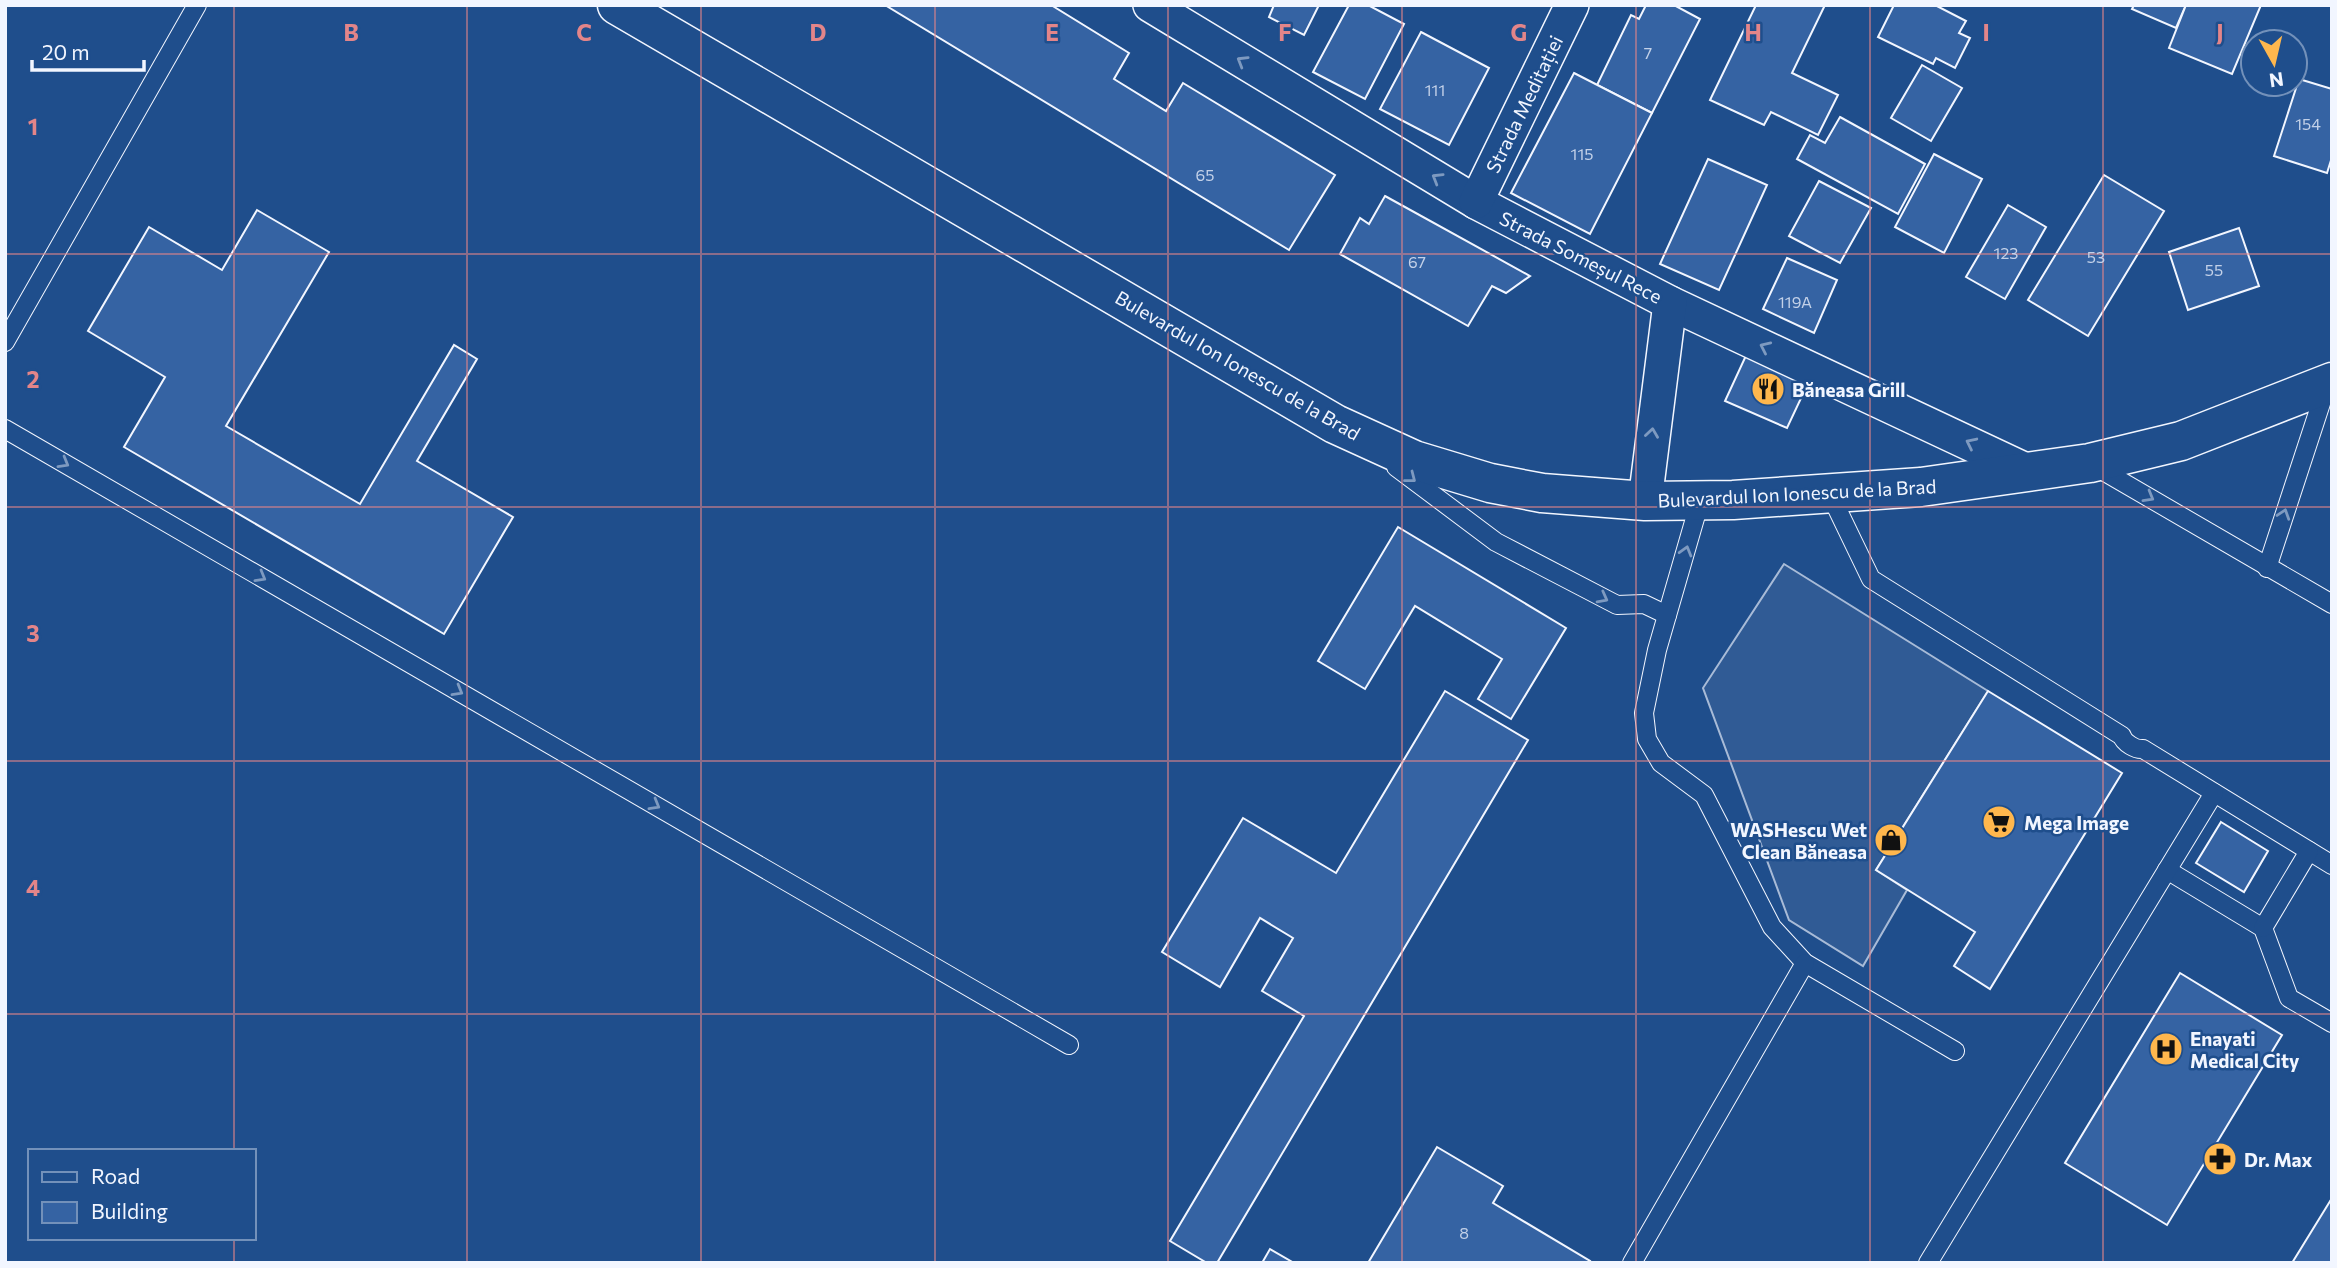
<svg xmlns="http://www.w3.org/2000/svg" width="2337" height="1268" font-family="Commissioner,sans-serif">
  <rect width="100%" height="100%" fill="#1f4e8c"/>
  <path fill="#305b95" stroke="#a8bbd7" stroke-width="2" d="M 1784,564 L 1988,691 L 1876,870 L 1907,890 L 1863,966 L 1789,920 L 1703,688 Z"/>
  <g fill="#3563a3" stroke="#f2f6ff" stroke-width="2">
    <path d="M 885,5 L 1051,5 L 1129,53 L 1114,79 L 1166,111 L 1183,83 L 1335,175 L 1289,250 Z"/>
    <path d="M 1274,5 L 1319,5 L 1304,35 L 1269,17 Z"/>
    <path d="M 1349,5 L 1368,5 L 1404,24 L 1365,99 L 1313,72 Z"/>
    <path d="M 1646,5 L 1674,5 L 1700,19 L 1652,113 L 1597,85 L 1631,15 L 1639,19 Z"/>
    <path d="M 1756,5 L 1825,5 L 1792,73 L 1838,95 L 1818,135 L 1771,112 L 1764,125 L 1710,100 Z"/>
    <path d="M 1894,5 L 1935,5 L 1966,21 L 1959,33 L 1970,38 L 1955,68 L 1936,58 L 1933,64 L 1878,37 Z"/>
    <path d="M 2134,5 L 2186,5 L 2176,28 L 2132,9 Z"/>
    <path d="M 2186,5 L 2261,5 L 2232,74 L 2169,48 Z"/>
    <path d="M 1421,32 L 1489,68 L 1449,145 L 1380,109 Z"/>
    <path d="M 1922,65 L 1962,88 L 1931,141 L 1891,118 Z"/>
    <path d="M 1574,73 L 1652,113 L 1590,234 L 1511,193 Z"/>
    <path d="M 2299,79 L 2332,89 L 2332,157 L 2327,173 L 2274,156 Z"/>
    <path d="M 1840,117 L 1925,164 L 1898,214 L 1797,159 L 1810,135 L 1825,143 Z"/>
    <path d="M 1934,154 L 1982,179 L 1944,253 L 1895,227 Z"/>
    <path d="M 1708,159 L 1767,185 L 1719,290 L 1660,264 Z"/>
    <path d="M 2104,175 L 2164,211 L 2088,336 L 2028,300 Z"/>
    <path d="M 1819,181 L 1871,208 L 1840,263 L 1789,236 Z"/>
    <path d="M 1385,196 L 1530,276 L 1506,293 L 1492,286 L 1468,326 L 1340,254 L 1360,218 L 1369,224 Z"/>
    <path d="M 2008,205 L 2046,227 L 2005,299 L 1966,277 Z"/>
    <path d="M 257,210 L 329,252 L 226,426 L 360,504 L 454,345 L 477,359 L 417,461 L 513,517 L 444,634 L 124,447 L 165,377 L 88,331 L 149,227 L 222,270 Z"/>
    <path d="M 2239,228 L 2259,286 L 2188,310 L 2169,252 Z"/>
    <path d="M 1787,258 L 1837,280 L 1814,333 L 1763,309 Z"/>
    <path d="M 1749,349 L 1811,377 L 1787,428 L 1725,401 Z"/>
    <path d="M 1398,527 L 1566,628 L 1511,719 L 1478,699 L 1502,659 L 1415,606 L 1365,689 L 1318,661 Z"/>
    <path d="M 1445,691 L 1528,740 L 1217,1263 L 1207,1263 L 1170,1241 L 1304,1016 L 1262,991 L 1293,938 L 1260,918 L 1220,987 L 1162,952 L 1243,818 L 1336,873 Z"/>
    <path d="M 1988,691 L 2122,773 L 1990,989 L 1954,966 L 1975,932 L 1876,870 Z"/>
    <path d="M 2221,822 L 2268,851 L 2244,892 L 2196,863 Z"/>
    <path d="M 2180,973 L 2282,1035 L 2167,1225 L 2065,1163 Z"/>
    <path d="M 1437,1147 L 1503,1186 L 1493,1203 L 1590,1261 L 1589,1263 L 1368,1263 Z"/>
    <path d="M 2332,1198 L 2332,1263 L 2292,1263 Z"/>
    <path d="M 1270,1249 L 1294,1263 L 1262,1263 Z"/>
  </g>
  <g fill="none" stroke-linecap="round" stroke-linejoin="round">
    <defs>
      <g id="lane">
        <path d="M 5,342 L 197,5"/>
        <path d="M 5,429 L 1069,1045"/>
        <path d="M 2093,465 L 2332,604"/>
        <path d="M 1396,467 L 1496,542 L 1617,605 L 1644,604 L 1667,615"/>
        <path d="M 1830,494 L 1871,579 L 2122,736 C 2124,743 2136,750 2143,749 L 2332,865"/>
        <path d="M 1700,501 L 1657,650 L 1644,713 L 1647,739 L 1661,763 L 1704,795 L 1772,927 L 1805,963 L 1955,1051"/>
        <path d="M 2267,568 L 2327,385"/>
        <path d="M 2167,870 L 2263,928 L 2289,998 L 2332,1023"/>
        <path d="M 2263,928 L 2309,851"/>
        <path d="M 1632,1263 L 1805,963"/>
        <path d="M 1928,1263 L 2214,793"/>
      </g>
      <g id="street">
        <path d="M 1150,5 L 1476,202 L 1670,303 L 2032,473"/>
        <path d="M 1476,202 L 1572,5"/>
        <path d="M 1645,501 L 1670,303"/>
      </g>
      <path id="secondary" d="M 617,5 L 1335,424 L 1414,460 L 1490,483 L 1542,493 L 1645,501 L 1733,500 L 1921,487 L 2090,463 L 2181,441 L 2332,382"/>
    </defs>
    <use href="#lane" stroke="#f2f6ff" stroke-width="20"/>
    <use href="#street" stroke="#f2f6ff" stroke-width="36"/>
    <use href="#secondary" stroke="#f2f6ff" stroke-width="41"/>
    <use href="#lane" stroke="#1f4e8c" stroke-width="18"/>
    <use href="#street" stroke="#1f4e8c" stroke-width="33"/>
    <use href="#secondary" stroke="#1f4e8c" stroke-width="38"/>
  </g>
  <defs><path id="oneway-chevron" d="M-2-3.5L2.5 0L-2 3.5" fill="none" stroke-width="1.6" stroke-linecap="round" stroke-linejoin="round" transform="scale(1.75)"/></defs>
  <g stroke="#7e9ac0">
    <use href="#oneway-chevron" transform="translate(1242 61) rotate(-149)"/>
    <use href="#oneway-chevron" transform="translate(1437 178) rotate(-149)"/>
    <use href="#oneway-chevron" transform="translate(1765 347) rotate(-155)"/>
    <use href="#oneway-chevron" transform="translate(1652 433) rotate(-82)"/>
    <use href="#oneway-chevron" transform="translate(1971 443) rotate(-154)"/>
    <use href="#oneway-chevron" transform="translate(64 463) rotate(30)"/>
    <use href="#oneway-chevron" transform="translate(1411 478) rotate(38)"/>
    <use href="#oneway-chevron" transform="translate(2149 497) rotate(30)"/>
    <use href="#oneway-chevron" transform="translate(2284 514) rotate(-72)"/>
    <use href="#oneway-chevron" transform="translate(1686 551) rotate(-74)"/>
    <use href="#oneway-chevron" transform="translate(261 577) rotate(30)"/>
    <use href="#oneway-chevron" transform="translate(1603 598) rotate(28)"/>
    <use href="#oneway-chevron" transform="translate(458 691) rotate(30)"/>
    <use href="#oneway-chevron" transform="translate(655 805) rotate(30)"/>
  </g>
  <path fill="none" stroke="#e38589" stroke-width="2" stroke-opacity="0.55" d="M 234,5 L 234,1151M 467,5 L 467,1263M 701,5 L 701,1263M 935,5 L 935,1263M 1168,5 L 1168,1263M 1402,5 L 1402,1263M 1636,5 L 1636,1263M 1870,5 L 1870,1263M 2103,5 L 2103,1263M 5,254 L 2332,254M 5,507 L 2332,507M 5,761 L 2332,761M 5,1014 L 2332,1014M 234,1238 L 234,1263"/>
  <defs>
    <symbol id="restaurant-disc" viewBox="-11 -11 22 22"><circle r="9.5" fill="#ffb74d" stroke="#1f4e8c"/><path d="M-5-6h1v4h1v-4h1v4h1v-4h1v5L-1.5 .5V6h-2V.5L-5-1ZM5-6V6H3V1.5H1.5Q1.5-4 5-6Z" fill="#111"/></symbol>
    <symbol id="supermarket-disc" viewBox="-11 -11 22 22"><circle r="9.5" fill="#ffb74d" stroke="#1f4e8c"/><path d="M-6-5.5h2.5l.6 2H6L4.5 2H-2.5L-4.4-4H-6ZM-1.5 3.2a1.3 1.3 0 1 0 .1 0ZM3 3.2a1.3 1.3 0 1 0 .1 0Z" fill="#111"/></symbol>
    <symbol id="shop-disc" viewBox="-11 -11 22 22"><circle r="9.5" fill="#ffb74d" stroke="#1f4e8c"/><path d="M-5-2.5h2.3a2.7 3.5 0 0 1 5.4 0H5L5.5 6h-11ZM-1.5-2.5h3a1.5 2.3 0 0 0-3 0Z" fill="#111"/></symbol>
    <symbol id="hospital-disc" viewBox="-11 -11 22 22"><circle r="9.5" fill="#ffb74d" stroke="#1f4e8c"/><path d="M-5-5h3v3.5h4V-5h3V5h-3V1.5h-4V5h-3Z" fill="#111"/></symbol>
    <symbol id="pharmacy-disc" viewBox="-11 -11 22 22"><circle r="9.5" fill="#ffb74d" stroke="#1f4e8c"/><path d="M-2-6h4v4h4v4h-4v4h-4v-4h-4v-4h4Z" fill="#111"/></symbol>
  </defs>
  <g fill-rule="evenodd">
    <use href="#restaurant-disc" x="1749" y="370" width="38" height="38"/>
    <use href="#supermarket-disc" x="1980" y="803" width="38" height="38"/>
    <use href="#shop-disc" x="1872" y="821" width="38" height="38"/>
    <use href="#hospital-disc" x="2147" y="1030" width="38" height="38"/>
    <use href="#pharmacy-disc" x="2201" y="1140" width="38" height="38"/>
  </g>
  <g text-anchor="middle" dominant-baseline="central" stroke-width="5" stroke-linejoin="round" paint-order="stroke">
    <g font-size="16" fill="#c3d1e8">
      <text x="1648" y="52">7</text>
      <text x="1435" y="89">111</text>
      <text x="2308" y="123">154</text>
      <text x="1582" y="153">115</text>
      <text x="1205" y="174">65</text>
      <text x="2006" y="252">123</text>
      <text x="2096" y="256">53</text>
      <text x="1417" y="261">67</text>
      <text x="2214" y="269">55</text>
      <text x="1795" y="301">119A</text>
      <text x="1464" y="1232">8</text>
    </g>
    <g font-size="19" fill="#f2f6ff" stroke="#1f4e8c">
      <text transform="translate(1524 104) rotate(-64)">Strada Meditației</text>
      <text transform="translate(1581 257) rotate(27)">Strada Someșul Rece</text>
      <text transform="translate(1238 365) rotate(30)">Bulevardul Ion Ionescu de la Brad</text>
      <text transform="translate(1797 493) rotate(-3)">Bulevardul Ion Ionescu de la Brad</text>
    </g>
    <g font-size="19" font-weight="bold" fill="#f2f6ff" stroke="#1f4e8c" text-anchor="start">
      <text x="1792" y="389">Băneasa Grill</text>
      <text x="2024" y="822">Mega Image</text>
      <text x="1867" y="829" text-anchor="end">WASHescu Wet<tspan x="1867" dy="22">Clean Băneasa</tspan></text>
      <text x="2190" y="1038">Enayati<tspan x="2190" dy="22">Medical City</tspan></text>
      <text x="2244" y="1159">Dr. Max</text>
    </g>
  </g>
  <g font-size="23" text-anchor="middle" font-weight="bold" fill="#e38589" stroke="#1f4e8c" stroke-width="5" stroke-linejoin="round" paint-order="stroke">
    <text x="351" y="41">B</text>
    <text x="584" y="41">C</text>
    <text x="818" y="41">D</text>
    <text x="1052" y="41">E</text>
    <text x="1285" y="41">F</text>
    <text x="1519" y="41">G</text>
    <text x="1753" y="41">H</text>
    <text x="1986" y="41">I</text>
    <text x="2220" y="41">J</text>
    <text x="33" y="135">1</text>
    <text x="33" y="388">2</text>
    <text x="33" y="642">3</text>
    <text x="33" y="896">4</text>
  </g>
  <rect width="2337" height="1268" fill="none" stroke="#f2f6ff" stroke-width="14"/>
  <rect x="28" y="1149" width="228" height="91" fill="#1f4e8c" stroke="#7391ba" stroke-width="2"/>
  <rect x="42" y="1172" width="35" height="10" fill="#1f4e8c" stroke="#7391ba" stroke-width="2"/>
  <text x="91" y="1184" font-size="21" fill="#f2f6ff">Road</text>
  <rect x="42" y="1202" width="35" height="21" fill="#3563a3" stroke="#7391ba" stroke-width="2"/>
  <text x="91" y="1219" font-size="21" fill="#f2f6ff">Building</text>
  <g transform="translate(2274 63) rotate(172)"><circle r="33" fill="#1f4e8c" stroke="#7391ba" stroke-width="2"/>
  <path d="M0-5L12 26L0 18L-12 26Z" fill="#ffb74d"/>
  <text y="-10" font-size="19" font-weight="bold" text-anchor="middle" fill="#f2f6ff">N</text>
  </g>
  <path d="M32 60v10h112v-10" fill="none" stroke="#f2f6ff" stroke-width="3.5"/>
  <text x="42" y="60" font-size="21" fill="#f2f6ff" stroke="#1f4e8c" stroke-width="5" paint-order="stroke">20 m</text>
</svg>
